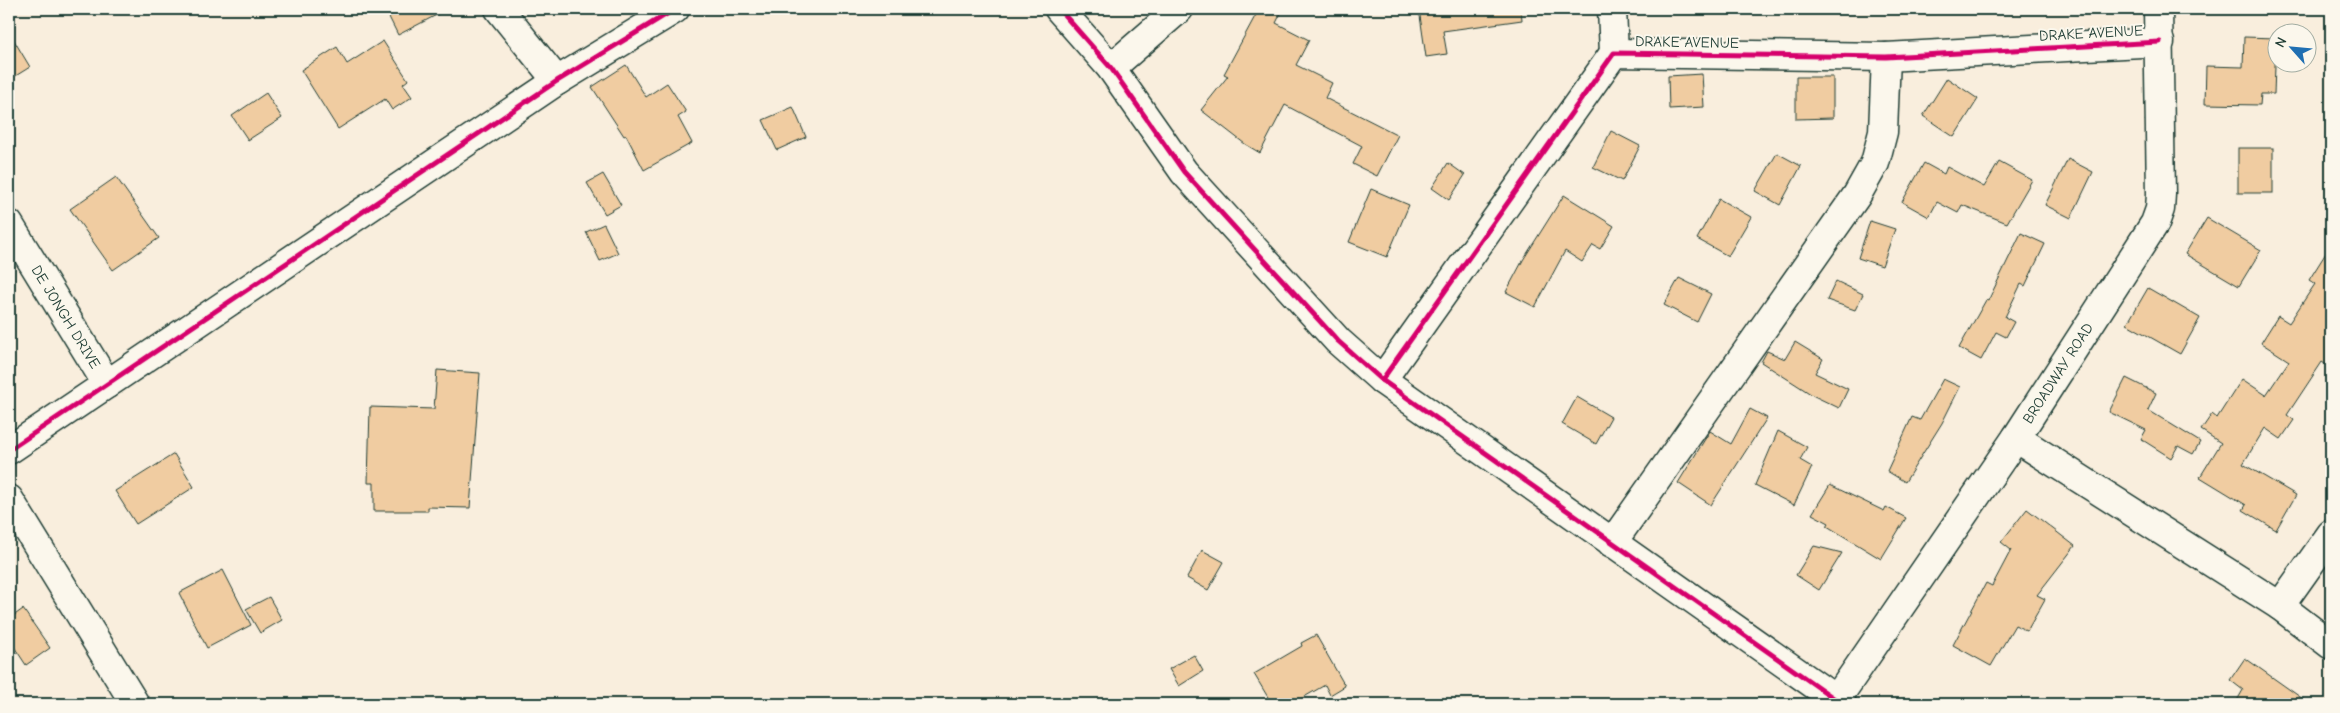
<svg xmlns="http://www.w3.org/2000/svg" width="2340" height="713" font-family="'Comic Neue',sans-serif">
  <rect width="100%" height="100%" fill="#f9eedd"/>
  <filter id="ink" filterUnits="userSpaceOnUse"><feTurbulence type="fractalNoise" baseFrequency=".02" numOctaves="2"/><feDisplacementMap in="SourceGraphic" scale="10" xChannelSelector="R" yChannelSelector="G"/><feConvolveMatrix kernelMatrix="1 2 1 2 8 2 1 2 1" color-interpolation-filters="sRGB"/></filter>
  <g filter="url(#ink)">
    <g fill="#f0cca1" stroke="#1f3d34">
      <path d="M 385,9 L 448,9 L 398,35 Z"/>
      <path d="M 1259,9 L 1283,9 L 1276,23 L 1309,40 L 1296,65 L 1332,83 L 1325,98 L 1398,135 L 1377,176 L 1353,164 L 1362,146 L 1285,105 L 1260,153 L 1245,144 L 1201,110 L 1228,76 L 1224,74 Z"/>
      <path d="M 1419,9 L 1521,9 L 1522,20 L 1443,31 L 1447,54 L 1426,57 Z"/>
      <path d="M 9,32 L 30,67 L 9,80 Z"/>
      <path d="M 2244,37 L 2276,38 L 2274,94 L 2261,94 L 2260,105 L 2205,104 L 2206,66 L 2243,67 Z"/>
      <path d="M 383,41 L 408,80 L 403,84 L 412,97 L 392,110 L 385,99 L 338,129 L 301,70 L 337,47 L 347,64 Z"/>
      <path d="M 626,65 L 646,97 L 667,83 L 686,112 L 678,117 L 692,143 L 644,170 L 626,135 L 624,136 L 592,87 Z"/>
      <path d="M 1702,74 L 1704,107 L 1669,109 L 1668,76 Z"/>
      <path d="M 1796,77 L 1833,77 L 1833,118 L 1796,119 Z"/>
      <path d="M 1947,78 L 1978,99 L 1954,137 L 1923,116 Z"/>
      <path d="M 266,93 L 282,118 L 248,140 L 232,116 Z"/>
      <path d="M 793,107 L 806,137 L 777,150 L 763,120 Z"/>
      <path d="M 1611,131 L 1640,146 L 1622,181 L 1593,167 Z"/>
      <rect x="2238" y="148" width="35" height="45"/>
      <path d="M 1777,153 L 1801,166 L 1780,205 L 1755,191 Z"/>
      <path d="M 2068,159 L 2093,172 L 2071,218 L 2045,205 Z"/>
      <path d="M 1999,162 L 2032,180 L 2007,223 L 1962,205 L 1958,213 L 1937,202 L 1929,217 L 1902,202 L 1924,163 L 1944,174 L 1947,167 L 1984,187 Z"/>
      <path d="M 1448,163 L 1465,175 L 1449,200 L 1432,188 Z"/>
      <path d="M 603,174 L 621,205 L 605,214 L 587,183 Z"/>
      <path d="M 116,177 L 159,238 L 113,270 L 70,209 Z"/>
      <path d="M 1371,189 L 1409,205 L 1387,257 L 1349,242 Z"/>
      <path d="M 1564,195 L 1614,226 L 1600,249 L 1593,245 L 1582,262 L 1565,251 L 1535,307 L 1506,292 L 1523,260 Z"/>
      <path d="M 1719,199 L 1751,217 L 1728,256 L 1697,239 Z"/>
      <path d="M 2207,218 L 2261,250 L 2239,286 L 2185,254 Z"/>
      <path d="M 1870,221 L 1895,229 L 1882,266 L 1858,258 Z"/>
      <path d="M 604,224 L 618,253 L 600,261 L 586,232 Z"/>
      <path d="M 2021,233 L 2045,244 L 2025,286 L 2021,284 L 2005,317 L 2014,322 L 2006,337 L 1996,332 L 1981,360 L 1959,348 L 1986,300 L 1988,301 Z"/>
      <path d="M 2331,245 L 2331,368 L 2322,362 L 2287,415 L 2294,420 L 2281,439 L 2265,428 L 2243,464 L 2296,495 L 2276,530 L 2243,510 L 2246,505 L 2200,477 L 2221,443 L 2201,430 L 2212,414 L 2217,418 L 2242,379 L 2266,395 L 2289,361 L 2261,343 L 2278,316 L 2289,323 L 2315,284 L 2309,280 Z"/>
      <path d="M 1679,278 L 1711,294 L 1697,322 L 1664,305 Z"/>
      <path d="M 1836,281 L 1863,294 L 1855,310 L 1827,300 Z"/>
      <path d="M 2148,288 L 2200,318 L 2180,354 L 2127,324 Z"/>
      <path d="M 1795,342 L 1823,359 L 1815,373 L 1848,389 L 1839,408 L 1814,396 L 1761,362 L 1767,351 L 1785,359 Z"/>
      <path d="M 437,370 L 480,373 L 470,508 L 428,507 L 428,511 L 374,511 L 374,483 L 368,483 L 370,407 L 434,409 Z"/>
      <path d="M 2126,378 L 2156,393 L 2148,410 L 2200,442 L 2193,454 L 2178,446 L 2171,458 L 2141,439 L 2146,430 L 2109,412 Z"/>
      <path d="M 1943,379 L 1960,387 L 1942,423 L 1905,482 L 1887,471 L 1912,417 L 1920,420 Z"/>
      <path d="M 1577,397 L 1611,417 L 1596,444 L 1562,424 Z"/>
      <path d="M 1750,409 L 1767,418 L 1711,505 L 1678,483 L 1710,431 L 1731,444 Z"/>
      <path d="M 1778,431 L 1807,447 L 1800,460 L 1812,467 L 1794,505 L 1755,485 Z"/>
      <path d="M 174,454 L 194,487 L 136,524 L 115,491 Z"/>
      <path d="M 1830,485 L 1884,511 L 1886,507 L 1906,518 L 1881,559 L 1827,526 L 1829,523 L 1812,514 Z"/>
      <path d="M 2027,509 L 2075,546 L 2037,595 L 2045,599 L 2027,631 L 2015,625 L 1991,666 L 1953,645 L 1986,583 L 1992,586 L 2011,550 L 2001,542 Z"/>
      <path d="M 1814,546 L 1842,553 L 1819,590 L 1796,575 Z"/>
      <path d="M 1202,550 L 1224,562 L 1208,590 L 1187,578 Z"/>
      <path d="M 223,570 L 251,625 L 207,648 L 179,593 Z"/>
      <path d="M 269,597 L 282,620 L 260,633 L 246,609 Z"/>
      <path d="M 23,609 L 50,648 L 26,665 L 9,639 L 9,619 Z"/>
      <path d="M 1316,635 L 1345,686 L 1330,695 L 1325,685 L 1292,704 L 1272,704 L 1254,674 L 1302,646 L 1301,643 Z"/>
      <path d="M 1194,655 L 1203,671 L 1179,686 L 1169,669 Z"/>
      <path d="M 2245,658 L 2310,704 L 2235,704 L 2243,690 L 2230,680 Z"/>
    </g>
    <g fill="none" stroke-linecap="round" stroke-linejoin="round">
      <defs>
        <g id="minor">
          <path d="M 499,9 L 557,81"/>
          <path d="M 1059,9 L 1111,68 L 1184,172 L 1338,341 L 1382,380 L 1842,704"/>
          <path d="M 1612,9 L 1614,53"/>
          <path d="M 1111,68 L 1179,9"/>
          <path id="s1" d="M 9,224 L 107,384"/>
          <path d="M 1382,380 L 1614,53 L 1886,57 L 2160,42"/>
          <path d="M 2016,438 L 2280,606 L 2331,645"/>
          <path d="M 9,450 L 557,81 L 675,9"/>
          <path d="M 9,499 L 135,704"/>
          <path d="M 1612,543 L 1857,195 L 1875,163 L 1883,132 L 1886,57"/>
          <path d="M 2280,606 L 2331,534"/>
          <path id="s2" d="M 1836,700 L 2016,438 L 2155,223 L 2160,209 L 2161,194 L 2158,9"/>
        </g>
      </defs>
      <use href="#minor" stroke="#1f3d34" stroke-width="31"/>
      <use href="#minor" stroke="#fbf7ec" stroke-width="28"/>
      <defs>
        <g id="cycleway">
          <path d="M 1059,9 L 1111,68 L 1184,172 L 1338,341 L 1382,380 L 1842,704"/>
          <path d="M 1382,380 L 1614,53 L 1886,57 L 2160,42"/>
          <path d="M 9,450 L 557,81 L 675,9"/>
        </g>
      </defs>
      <use href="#cycleway" stroke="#fbf7ec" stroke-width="8"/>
      <use href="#cycleway" stroke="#d6006c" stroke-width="5"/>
    </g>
  </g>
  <g text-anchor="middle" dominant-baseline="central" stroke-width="4" stroke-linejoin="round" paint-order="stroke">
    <g font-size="15" fill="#1f3d34" stroke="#fbf7ec">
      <text transform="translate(2091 33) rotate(-3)">DRAKE AVENUE</text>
      <text transform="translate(1687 42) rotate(1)">DRAKE AVENUE</text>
      <text stroke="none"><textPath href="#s1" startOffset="109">DE JONGH DRIVE</textPath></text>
      <text stroke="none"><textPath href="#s2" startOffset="395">BROADWAY ROAD</textPath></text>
    </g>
  </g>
  <rect width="2340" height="713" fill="none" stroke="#fbf7ec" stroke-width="30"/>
  <rect x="15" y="15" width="2310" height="683" fill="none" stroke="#1f3d34" stroke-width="2" filter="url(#ink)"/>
  <g transform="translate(2292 48) rotate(297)"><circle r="24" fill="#fbf7ec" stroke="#a3ada2"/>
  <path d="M0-4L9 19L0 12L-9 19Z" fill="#1f6fb2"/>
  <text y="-8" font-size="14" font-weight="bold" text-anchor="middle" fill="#1f3d34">N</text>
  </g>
</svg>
